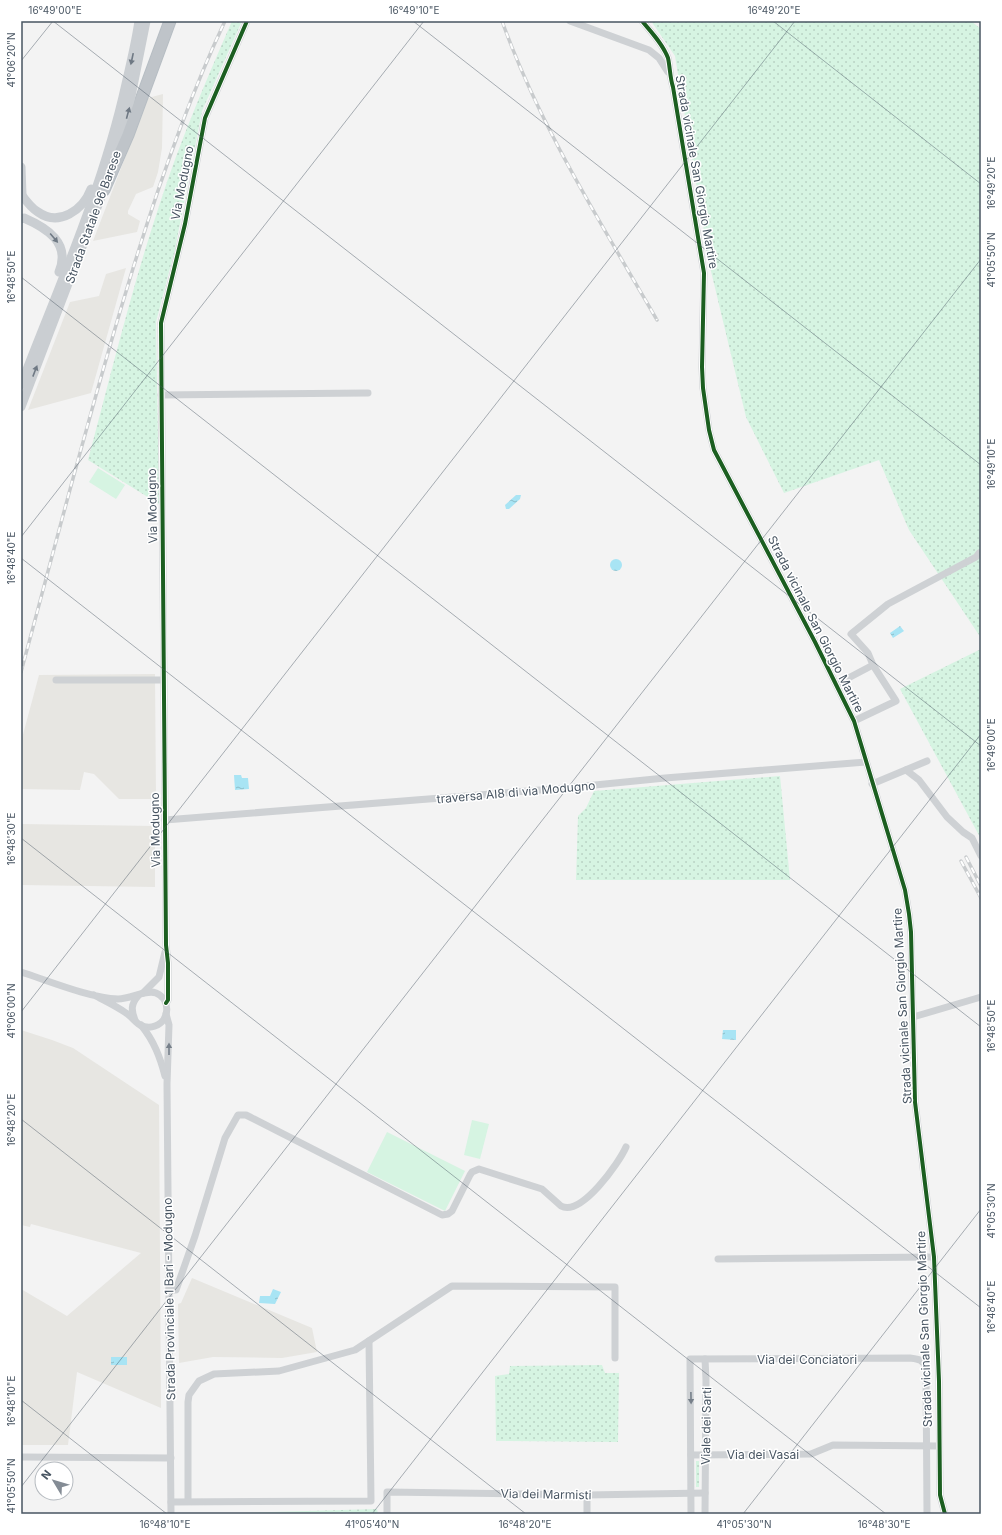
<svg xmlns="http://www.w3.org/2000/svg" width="1002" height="1535" font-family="Inter,sans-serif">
  <defs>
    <pattern id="grass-dots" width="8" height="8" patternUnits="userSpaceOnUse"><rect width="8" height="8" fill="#d6f4e2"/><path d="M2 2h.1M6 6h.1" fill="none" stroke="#b9d3c4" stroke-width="1.8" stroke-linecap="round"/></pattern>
    <pattern id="water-ripples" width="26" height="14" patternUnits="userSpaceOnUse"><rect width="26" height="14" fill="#a8e4f4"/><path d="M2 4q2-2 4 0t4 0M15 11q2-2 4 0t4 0" fill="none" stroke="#8bbcc9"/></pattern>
  </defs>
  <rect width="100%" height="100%" fill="#f3f3f3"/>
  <g fill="#e7e6e2">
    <path d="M 163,94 L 162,148 L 158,172 L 153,187 L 136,194 L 128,211 L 128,214 L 140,221 L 137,232 L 93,241 L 148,98 Z"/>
    <path d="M 126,268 L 91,393 L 28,410 L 70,302 L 99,296 L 106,274 Z"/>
    <path d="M 155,674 L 156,799 L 119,799 L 94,774 L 84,772 L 80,790 L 21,789 L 21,742 L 39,675 Z"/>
    <path d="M 21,824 L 155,826 L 155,887 L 21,885 Z"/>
    <path d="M 21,1030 L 52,1040 L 73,1048 L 159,1105 L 161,1408 L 77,1372 L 68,1445 L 21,1445 L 21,1289 L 67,1316 L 141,1253 L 31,1224 L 30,1227 L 21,1225 Z"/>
    <path d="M 192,1278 L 312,1328 L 317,1352 L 282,1358 L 213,1357 L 179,1363 L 178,1304 L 181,1303 Z"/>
  </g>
  <g fill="url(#grass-dots)">
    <path d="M 232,21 L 242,21 L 202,111 L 175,249 L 156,322 L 159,504 L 88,460 C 111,374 132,287 160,203 C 180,141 206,81 232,21 Z"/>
    <path d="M 651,21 L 971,21 L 981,29 L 981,638 L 909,530 L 879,460 L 784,493 L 746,417 L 710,267 L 675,56 Z"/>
    <path d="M 981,649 L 981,839 L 900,689 Z"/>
    <path d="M 780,776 L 790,880 L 576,880 L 578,816 L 586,808 L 594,791 Z"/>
    <path d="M 602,1365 L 605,1373 L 619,1373 L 618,1442 L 496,1441 L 495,1376 L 509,1374 L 510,1366 Z"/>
    <rect x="696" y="1461" width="3" height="26"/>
    <path d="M 377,1509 L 378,1514 L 201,1514 Z"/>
  </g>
  <g fill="#d6f4e2">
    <path d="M 98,468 L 125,485 L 116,499 L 89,482 Z"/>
    <path d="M 472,1120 L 489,1124 L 480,1159 L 464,1155 Z"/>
    <path d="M 387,1132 L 465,1171 L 445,1211 L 367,1172 Z"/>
  </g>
  <g fill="url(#water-ripples)">
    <path d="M 516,495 L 521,495 L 520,499 L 509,509 L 506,509 L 505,505 Z"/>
    <circle cx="616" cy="565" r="6"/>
    <path d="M 900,626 L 904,631 L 893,638 L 890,633 Z"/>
    <path d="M 234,775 L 241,775 L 242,778 L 248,778 L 249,789 L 235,790 Z"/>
    <path d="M 723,1030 L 736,1030 L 736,1040 L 722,1039 Z"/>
    <path d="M 273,1289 L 281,1292 L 275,1304 L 259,1303 L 260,1296 L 270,1296 Z"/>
    <rect x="111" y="1357" width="16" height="8"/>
  </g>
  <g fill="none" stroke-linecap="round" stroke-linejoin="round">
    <defs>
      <path id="highway" d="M 104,190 L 128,135 L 170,21"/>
    </defs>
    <use href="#highway" stroke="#b6bdc3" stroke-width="13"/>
    <g stroke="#ced1d4" stroke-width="7">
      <path d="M 570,21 L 649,50 L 659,58 L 668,72"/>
      <path d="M 642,21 C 651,32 663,44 668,58 C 670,67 670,78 673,87 L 704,273 L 702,367 L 703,388 L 709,430 L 714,450 L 815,642 L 854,721 L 905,890 L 909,914 L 911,932 L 915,1102 L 934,1257 L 939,1381 L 940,1495 L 945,1514"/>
      <path d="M 161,395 L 368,393"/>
      <path d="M 56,680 L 163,680"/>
      <path d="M 837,684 L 873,665"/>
      <path d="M 854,721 L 896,701 L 873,665 L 868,653 L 851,634 L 888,604 L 976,557 L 979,553"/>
      <path d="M 906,770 L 919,780 L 947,817 L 963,832 L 972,838 L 981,856"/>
      <path d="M 872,784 L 927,761"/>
      <path d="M 165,820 L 565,788 L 665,778 L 866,762"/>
      <path d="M 21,972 C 49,981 90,998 118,999 C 131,999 146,989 156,993 C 171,999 170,1021 155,1026 C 150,1028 144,1027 140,1025 C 135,1022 131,1016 126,1013 C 116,1006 105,1001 94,995"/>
      <path d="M 143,993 L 159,977 L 165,952"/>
      <path d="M 166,1003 L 168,1000 L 168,963 L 166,945 L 161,323 L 185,224 L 205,118 L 247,21"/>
      <path d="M 166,1014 L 169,1025 L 167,1084 L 171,1514"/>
      <path d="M 913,1017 L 981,997"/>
      <path d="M 135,1020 C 131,1010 131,1004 138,996"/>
      <path d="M 141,1025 C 154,1041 160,1057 165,1076"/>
      <path d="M 718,1259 L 934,1257"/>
      <path d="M 169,1290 L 176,1290 L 195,1236 L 225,1138 L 238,1115 L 246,1115 L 250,1117 L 442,1215 L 448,1214 L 452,1211 L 470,1175 L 472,1172 L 479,1169 L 542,1189 L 561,1206 C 581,1217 619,1163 626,1147"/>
      <path d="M 691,1455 L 811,1454 L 833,1445 L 939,1446"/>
      <path d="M 21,1457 L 171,1458"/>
      <path d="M 587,1495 L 587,1514"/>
      <path d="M 188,1501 L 188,1402 L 189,1395 L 199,1381 L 214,1374 L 279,1371 L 355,1350 L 452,1286 L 615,1287 L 615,1358"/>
      <path d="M 171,1502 L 371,1501 L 369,1341"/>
      <path d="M 387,1514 L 387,1492 L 587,1495 L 705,1493"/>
      <path d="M 691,1514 L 690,1359 L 910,1358 C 918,1359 922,1359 926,1367 L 927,1514"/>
      <path d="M 705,1514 L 706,1380 L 705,1359"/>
    </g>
    <g stroke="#caced2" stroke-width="9">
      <path d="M 117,149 L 129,106 L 146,21"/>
      <path d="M 21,167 L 22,195"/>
      <path d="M 21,194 C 26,201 31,208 38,212 C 59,227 83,210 91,189"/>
      <path d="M 21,219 L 24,218 C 47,228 71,243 59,272"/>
      <path d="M 21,385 C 59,286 103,188 126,84 C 131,63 136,42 139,21"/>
      <path d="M 21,407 L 106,184"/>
    </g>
    <use href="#highway" stroke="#bfc4c9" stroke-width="11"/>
    <defs>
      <g id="rail">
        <path d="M 502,21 C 540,127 601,223 657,320"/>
        <path d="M 21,672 C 56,543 89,413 128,285 C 155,195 185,106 225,21"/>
        <path d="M 966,857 L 981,886"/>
        <path d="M 961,861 L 981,898"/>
      </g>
    </defs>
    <use href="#rail" stroke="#c8cbcd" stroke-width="3.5"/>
    <use href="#rail" stroke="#fff" stroke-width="2" stroke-dasharray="6" stroke-linecap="butt"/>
    <defs>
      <g id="cycleway">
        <path d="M 642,21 C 651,32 663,44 668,58 C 670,67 670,78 673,87 L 704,273 L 702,367 L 703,388 L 709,430 L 714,450 L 815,642 L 854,721 L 905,890 L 909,914 L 911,932 L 915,1102 L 934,1257 L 939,1381 L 940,1495 L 945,1514"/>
        <path d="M 166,1003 L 168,1000 L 168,963 L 166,945 L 161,323 L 185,224 L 205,118 L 247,21"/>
      </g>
    </defs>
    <use href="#cycleway" stroke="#fff" stroke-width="6"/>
    <use href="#cycleway" stroke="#1b5e20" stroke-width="4"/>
  </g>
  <defs><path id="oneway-solid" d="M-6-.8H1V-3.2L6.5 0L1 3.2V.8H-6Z"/></defs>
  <g fill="#6f7984">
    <use href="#oneway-solid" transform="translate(132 59) rotate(102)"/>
    <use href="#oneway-solid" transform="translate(128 113) rotate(-75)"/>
    <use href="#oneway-solid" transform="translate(54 238) rotate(50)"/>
    <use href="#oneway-solid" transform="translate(35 371) rotate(-69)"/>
  </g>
  <g fill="#77808a">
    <use href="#oneway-solid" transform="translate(169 1049) rotate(-90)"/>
    <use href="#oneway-solid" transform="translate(691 1398) rotate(89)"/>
  </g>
  <path fill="none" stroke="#485562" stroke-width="1" stroke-opacity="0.45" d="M 53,21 L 981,746M 413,21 L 981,465M 773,21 L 981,184M 21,61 L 53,21M 21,277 L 981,1027M 21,537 L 424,21M 21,558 L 981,1308M 21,838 L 886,1514M 21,1012 L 795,21M 21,1119 L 526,1514M 21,1400 L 167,1514M 21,1487 L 981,259M 372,1514 L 981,734M 743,1514 L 981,1209"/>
  <g text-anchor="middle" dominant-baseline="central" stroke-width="3" stroke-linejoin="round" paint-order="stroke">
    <g font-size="12" fill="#485562" stroke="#fff">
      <text transform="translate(697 172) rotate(80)">Strada vicinale San Giorgio Martire</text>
      <text transform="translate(182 183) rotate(-79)">Via Modugno</text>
      <text transform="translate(93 217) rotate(-70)">Strada Statale 96 Barese</text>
      <text transform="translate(152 506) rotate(-91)">Via Modugno</text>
      <text transform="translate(816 624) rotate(63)">Strada vicinale San Giorgio Martire</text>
      <text transform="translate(516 792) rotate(-5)">traversa AI8 di via Modugno</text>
      <text transform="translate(155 830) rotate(-91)">Via Modugno</text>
      <text transform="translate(902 1006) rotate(-93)">Strada vicinale San Giorgio Martire</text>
      <text transform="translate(169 1299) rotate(-91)">Strada Provinciale 1 Bari - Modugno</text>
      <text transform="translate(924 1329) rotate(-92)">Strada vicinale San Giorgio Martire</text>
      <text x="807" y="1359">Via dei Conciatori</text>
      <text transform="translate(706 1426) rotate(-89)">Viale dei Sarti</text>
      <text x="763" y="1454">Via dei Vasai</text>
      <text transform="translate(546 1494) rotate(1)">Via dei Marmisti</text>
    </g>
  </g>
  <rect width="1002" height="1535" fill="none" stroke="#ffffff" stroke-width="44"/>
  <g transform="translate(54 1481) rotate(308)"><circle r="19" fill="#ffffff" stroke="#b6bbc0"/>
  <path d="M0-3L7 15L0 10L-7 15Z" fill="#848c95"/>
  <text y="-6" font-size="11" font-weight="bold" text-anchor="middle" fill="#485562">N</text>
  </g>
  <rect x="22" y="22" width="958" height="1491" fill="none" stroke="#485562" stroke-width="1.5"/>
  <g font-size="10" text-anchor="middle" fill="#485562">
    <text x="55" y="14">16°49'00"E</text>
    <text x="414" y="14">16°49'10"E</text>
    <text x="774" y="14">16°49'20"E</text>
    <text transform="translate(11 60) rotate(-90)" y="4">41°06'20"N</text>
    <text transform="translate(991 183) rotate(-90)" y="4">16°49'20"E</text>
    <text transform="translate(991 260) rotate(-90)" y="4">41°05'50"N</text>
    <text transform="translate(11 277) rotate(-90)" y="4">16°48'50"E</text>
    <text transform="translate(991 464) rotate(-90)" y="4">16°49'10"E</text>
    <text transform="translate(11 558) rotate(-90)" y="4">16°48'40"E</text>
    <text transform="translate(991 745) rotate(-90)" y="4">16°49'00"E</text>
    <text transform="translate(11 839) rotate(-90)" y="4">16°48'30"E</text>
    <text transform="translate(11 1011) rotate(-90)" y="4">41°06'00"N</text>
    <text transform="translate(991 1026) rotate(-90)" y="4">16°48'50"E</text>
    <text transform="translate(11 1120) rotate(-90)" y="4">16°48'20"E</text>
    <text transform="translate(991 1211) rotate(-90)" y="4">41°05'30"N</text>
    <text transform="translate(991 1307) rotate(-90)" y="4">16°48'40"E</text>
    <text transform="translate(11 1401) rotate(-90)" y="4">16°48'10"E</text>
    <text transform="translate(11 1486) rotate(-90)" y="4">41°05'50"N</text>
    <text x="165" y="1528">16°48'10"E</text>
    <text x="372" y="1528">41°05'40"N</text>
    <text x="525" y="1528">16°48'20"E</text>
    <text x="744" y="1528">41°05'30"N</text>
    <text x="884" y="1528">16°48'30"E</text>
  </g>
</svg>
